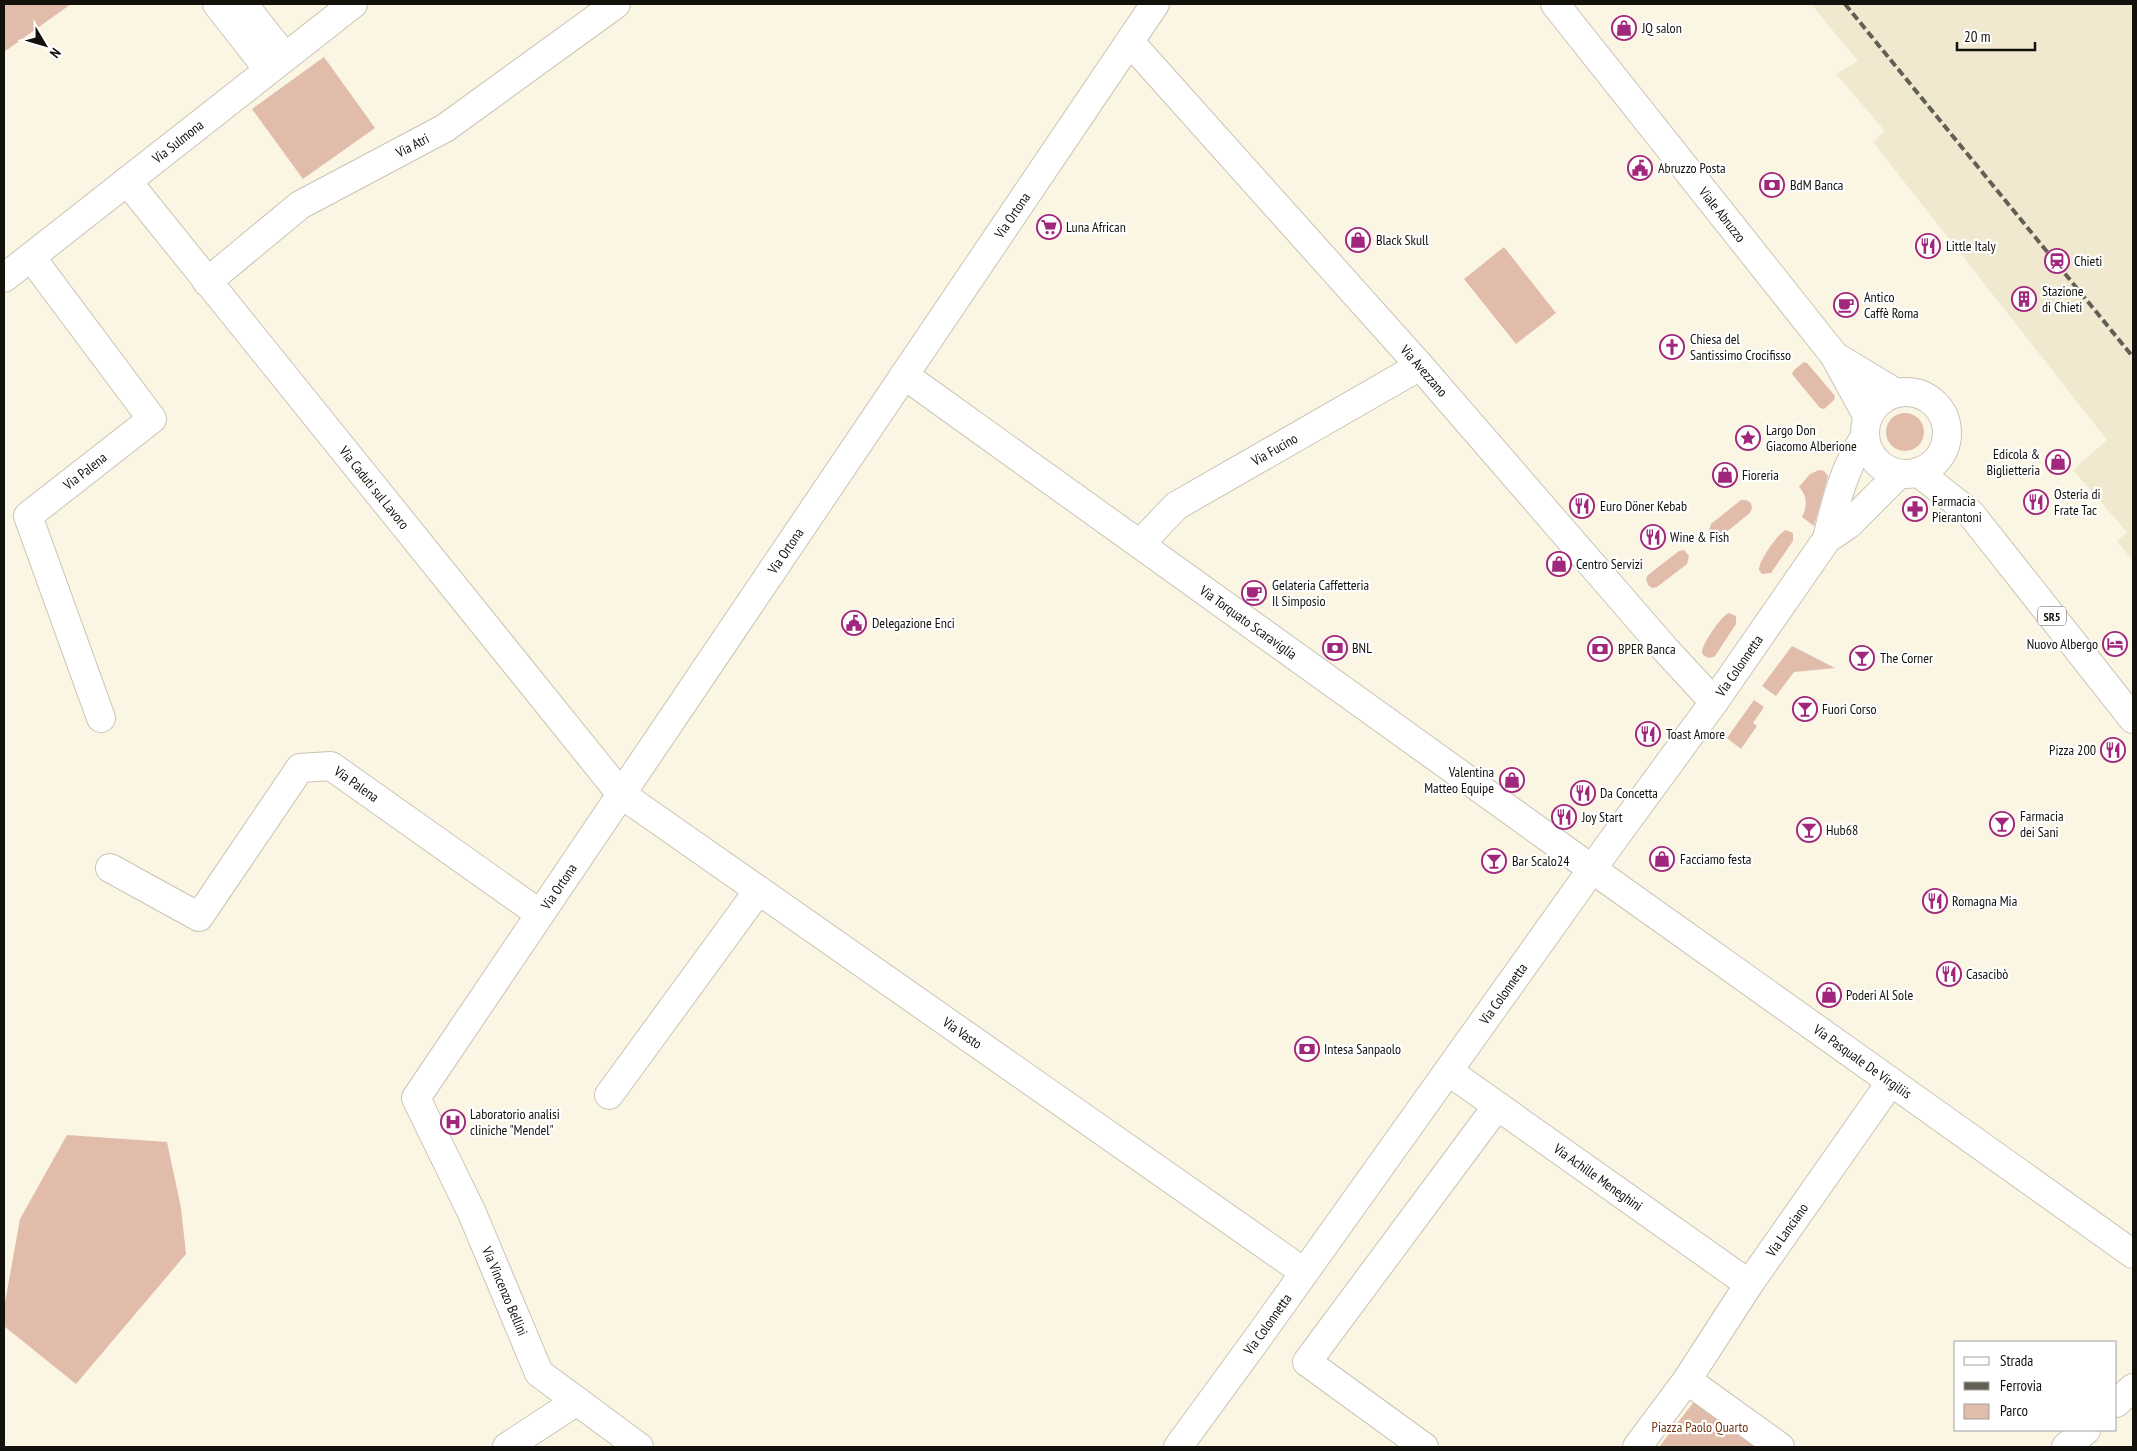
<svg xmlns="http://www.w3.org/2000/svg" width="2137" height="1451" font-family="'PT Sans Narrow',sans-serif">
  <rect width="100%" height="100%" fill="#fbf5e4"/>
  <path fill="#f1e8d0" d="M 1811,4 L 2133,4 L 2133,561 L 2117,541 L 2127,532 L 2073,470 L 2107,440 L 1873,142 L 1885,131 L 1836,74 L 1858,61 Z"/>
  <g fill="#e1bcaa">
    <path d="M 4,4 L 71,4 L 4,52 Z"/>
    <path d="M 324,57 L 375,128 L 303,179 L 252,109 Z"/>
    <path d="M 1504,247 L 1556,313 L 1516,344 L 1464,279 Z"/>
    <path d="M 1804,362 L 1807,363 L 1835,396 L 1834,400 L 1824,409 L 1820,408 L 1792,374 L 1794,370 Z"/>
    <circle cx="1905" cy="432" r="19"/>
    <path d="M 1819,470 L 1824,471 L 1828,476 L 1814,526 L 1802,517 C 1807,507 1808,496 1799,487 L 1810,474 Z"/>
    <path d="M 1741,500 L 1746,500 L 1751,503 L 1752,508 L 1750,513 L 1720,537 C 1714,537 1710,536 1709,531 L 1711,524 Z"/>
    <path d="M 1786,530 L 1793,533 L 1793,541 L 1771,573 L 1762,574 L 1759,570 C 1758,562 1778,533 1786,530 Z"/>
    <path d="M 1684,550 L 1689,556 L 1687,564 L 1657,587 L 1652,588 L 1648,585 L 1646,579 L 1648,575 L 1679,551 Z"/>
    <path d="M 1729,613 L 1736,616 L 1736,624 L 1715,656 C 1710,659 1705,658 1702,653 C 1701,645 1721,616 1729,613 Z"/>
    <path d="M 1792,646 L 1835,668 L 1794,672 L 1776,696 L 1762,686 Z"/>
    <path d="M 1754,700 L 1764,707 L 1753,723 L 1757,726 L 1741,749 L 1727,738 Z"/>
    <path d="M 67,1135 L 167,1142 L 181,1208 L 186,1254 L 76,1384 L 4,1326 L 4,1308 L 20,1219 Z"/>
    <path d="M 1696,1399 L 1758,1447 L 1659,1447 Z"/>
  </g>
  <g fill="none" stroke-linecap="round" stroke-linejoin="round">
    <defs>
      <g id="minor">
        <path d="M 217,4 L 268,69"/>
        <path d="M 243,4 L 285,57"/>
        <path id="s1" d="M 1130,42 L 1420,366 L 1665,649 L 1714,702"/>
        <path id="s2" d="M 127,181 L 621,794 L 1304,1272"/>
        <path d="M 31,257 L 152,419 L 28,516 L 101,718"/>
        <path id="s3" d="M 4,278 L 353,4"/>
        <path id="s4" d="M 207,282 L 300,205 L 445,128 L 616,4"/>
        <path id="s5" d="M 904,375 L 1592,869 L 2133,1254"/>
        <path id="s6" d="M 1140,544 L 1176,506 L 1420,366"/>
        <path id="s7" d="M 110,868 L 199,917 L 300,768 L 331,766 L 540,914"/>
        <path id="s8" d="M 1448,1071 L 1749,1284"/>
        <path d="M 609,1095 L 758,891"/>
        <path d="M 1687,1380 L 1780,1447"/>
        <path d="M 2116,1403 L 2133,1388"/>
        <path d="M 507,1447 L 577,1401"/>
        <path id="s9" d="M 639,1447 L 539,1373 L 472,1213 L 416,1098 L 1155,4"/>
        <path d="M 1424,1447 L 1307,1362 L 1489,1117 L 1499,1107"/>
        <path id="s10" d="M 1637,1447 L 1687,1380 L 1749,1284 L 1890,1083"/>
        <path d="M 2066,1447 L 2086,1430"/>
      </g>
      <g id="secondary">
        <path d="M 1827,539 C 1835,504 1844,467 1865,437"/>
        <path id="s11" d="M 1178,1447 L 1262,1332 L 1610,844 L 1714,702 L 1827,539 L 1849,524 L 1899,474"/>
      </g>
      <g id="primary">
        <path id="s12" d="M 1555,4 L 1834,355 L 1868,417"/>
        <path d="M 1835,356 L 1896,393"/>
        <circle cx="1906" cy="433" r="41"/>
        <path d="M 1918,472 L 1971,514 L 2133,719"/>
      </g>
    </defs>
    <use href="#minor" stroke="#c9c4b4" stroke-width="30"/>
    <use href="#secondary" stroke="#c9c4b4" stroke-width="30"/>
    <use href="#primary" stroke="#c9c4b4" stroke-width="30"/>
    <use href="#minor" stroke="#fff" stroke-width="28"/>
    <use href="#secondary" stroke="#fff" stroke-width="28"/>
    <use href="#primary" stroke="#fff" stroke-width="28"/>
    <path stroke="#635f56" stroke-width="4" stroke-dasharray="8 4" stroke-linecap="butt" d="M 1845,4 L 2133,357"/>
  </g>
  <defs>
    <symbol id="shop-ring" viewBox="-11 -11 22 22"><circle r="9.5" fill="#fff" stroke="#a1277c" stroke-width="1.5"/><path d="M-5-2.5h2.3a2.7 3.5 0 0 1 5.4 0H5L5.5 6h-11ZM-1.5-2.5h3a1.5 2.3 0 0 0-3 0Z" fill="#a1277c"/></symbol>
    <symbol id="civic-ring" viewBox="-11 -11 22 22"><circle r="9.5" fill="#fff" stroke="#a1277c" stroke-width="1.5"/><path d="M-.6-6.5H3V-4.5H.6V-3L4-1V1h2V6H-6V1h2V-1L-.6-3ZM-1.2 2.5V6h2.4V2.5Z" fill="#a1277c"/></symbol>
    <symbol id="bank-ring" viewBox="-11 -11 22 22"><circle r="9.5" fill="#fff" stroke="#a1277c" stroke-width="1.5"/><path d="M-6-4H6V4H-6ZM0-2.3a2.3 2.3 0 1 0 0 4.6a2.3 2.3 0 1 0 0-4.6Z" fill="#a1277c"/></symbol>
    <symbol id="supermarket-ring" viewBox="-11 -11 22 22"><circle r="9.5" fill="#fff" stroke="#a1277c" stroke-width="1.5"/><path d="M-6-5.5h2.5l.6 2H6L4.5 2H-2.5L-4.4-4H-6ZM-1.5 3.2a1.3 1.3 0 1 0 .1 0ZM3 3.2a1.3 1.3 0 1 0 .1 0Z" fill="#a1277c"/></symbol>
    <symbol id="restaurant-ring" viewBox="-11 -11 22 22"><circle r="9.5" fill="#fff" stroke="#a1277c" stroke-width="1.5"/><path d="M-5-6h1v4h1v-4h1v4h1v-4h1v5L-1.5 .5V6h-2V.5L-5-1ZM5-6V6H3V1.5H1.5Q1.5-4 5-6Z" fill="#a1277c"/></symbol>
    <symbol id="station-ring" viewBox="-11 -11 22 22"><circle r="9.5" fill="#fff" stroke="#a1277c" stroke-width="1.5"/><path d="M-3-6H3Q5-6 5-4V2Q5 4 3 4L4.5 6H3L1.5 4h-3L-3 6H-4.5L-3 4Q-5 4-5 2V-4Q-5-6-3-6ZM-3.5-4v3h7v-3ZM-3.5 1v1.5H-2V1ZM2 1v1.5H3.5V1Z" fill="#a1277c"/></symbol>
    <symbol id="building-ring" viewBox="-11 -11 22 22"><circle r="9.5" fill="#fff" stroke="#a1277c" stroke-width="1.5"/><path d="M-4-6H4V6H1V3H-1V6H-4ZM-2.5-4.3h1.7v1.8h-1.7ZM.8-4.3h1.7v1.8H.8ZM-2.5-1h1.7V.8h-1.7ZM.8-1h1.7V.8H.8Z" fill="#a1277c"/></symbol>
    <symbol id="cafe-ring" viewBox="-11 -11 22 22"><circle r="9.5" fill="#fff" stroke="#a1277c" stroke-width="1.5"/><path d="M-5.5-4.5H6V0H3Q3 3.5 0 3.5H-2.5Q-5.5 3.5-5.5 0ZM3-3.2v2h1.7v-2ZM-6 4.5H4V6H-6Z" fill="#a1277c"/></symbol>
    <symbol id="church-ring" viewBox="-11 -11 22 22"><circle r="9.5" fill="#fff" stroke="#a1277c" stroke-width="1.5"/><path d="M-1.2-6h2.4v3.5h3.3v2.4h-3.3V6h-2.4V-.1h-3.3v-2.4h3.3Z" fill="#a1277c"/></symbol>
    <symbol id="sight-ring" viewBox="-11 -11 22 22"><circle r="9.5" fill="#fff" stroke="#a1277c" stroke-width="1.5"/><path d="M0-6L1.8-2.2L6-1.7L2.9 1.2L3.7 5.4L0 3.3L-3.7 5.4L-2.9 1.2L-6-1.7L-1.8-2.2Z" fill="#a1277c"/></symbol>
    <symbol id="pharmacy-ring" viewBox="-11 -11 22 22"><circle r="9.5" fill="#fff" stroke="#a1277c" stroke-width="1.5"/><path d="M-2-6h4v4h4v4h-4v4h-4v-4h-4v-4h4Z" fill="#a1277c"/></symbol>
    <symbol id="hotel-ring" viewBox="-11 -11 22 22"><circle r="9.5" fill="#fff" stroke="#a1277c" stroke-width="1.5"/><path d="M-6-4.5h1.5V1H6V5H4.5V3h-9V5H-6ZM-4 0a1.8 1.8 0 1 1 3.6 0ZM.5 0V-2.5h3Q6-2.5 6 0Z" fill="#a1277c"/></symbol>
    <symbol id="bar-ring" viewBox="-11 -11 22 22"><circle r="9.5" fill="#fff" stroke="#a1277c" stroke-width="1.5"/><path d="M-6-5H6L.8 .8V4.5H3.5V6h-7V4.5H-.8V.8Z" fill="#a1277c"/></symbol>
    <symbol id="hospital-ring" viewBox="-11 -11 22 22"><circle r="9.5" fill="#fff" stroke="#a1277c" stroke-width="1.5"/><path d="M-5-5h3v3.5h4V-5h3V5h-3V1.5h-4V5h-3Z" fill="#a1277c"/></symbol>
  </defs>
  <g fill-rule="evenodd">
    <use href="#shop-ring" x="1610" y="14" width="28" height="28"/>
    <use href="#civic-ring" x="1626" y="154" width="28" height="28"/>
    <use href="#bank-ring" x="1758" y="171" width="28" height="28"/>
    <use href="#supermarket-ring" x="1035" y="213" width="28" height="28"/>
    <use href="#shop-ring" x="1344" y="226" width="28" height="28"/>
    <use href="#restaurant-ring" x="1914" y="232" width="28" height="28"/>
    <use href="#station-ring" x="2043" y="247" width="28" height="28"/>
    <use href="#building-ring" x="2010" y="285" width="28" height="28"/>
    <use href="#cafe-ring" x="1832" y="291" width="28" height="28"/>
    <use href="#church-ring" x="1658" y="333" width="28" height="28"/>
    <use href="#sight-ring" x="1734" y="424" width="28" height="28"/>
    <use href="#shop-ring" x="2044" y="448" width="28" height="28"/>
    <use href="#shop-ring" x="1711" y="461" width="28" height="28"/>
    <use href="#restaurant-ring" x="2022" y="488" width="28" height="28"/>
    <use href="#restaurant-ring" x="1568" y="492" width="28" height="28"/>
    <use href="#pharmacy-ring" x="1901" y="495" width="28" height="28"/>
    <use href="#restaurant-ring" x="1639" y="523" width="28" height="28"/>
    <use href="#shop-ring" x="1545" y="550" width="28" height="28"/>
    <use href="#cafe-ring" x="1240" y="579" width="28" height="28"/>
    <use href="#civic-ring" x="840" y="609" width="28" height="28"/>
    <use href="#hotel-ring" x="2101" y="630" width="28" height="28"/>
    <use href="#bank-ring" x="1321" y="634" width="28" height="28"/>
    <use href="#bank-ring" x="1586" y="635" width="28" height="28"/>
    <use href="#bar-ring" x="1848" y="644" width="28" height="28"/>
    <use href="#bar-ring" x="1791" y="695" width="28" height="28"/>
    <use href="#restaurant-ring" x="1634" y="720" width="28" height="28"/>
    <use href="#restaurant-ring" x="2099" y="736" width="28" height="28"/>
    <use href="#shop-ring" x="1498" y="766" width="28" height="28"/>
    <use href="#restaurant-ring" x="1569" y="779" width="28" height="28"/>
    <use href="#restaurant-ring" x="1550" y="803" width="28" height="28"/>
    <use href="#bar-ring" x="1988" y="810" width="28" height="28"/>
    <use href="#bar-ring" x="1795" y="816" width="28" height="28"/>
    <use href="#shop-ring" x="1648" y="845" width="28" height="28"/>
    <use href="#bar-ring" x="1480" y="847" width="28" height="28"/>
    <use href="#restaurant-ring" x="1921" y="887" width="28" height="28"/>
    <use href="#restaurant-ring" x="1935" y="960" width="28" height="28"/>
    <use href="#shop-ring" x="1815" y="981" width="28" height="28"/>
    <use href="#bank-ring" x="1293" y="1035" width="28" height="28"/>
    <use href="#hospital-ring" x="439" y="1108" width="28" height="28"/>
  </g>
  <g text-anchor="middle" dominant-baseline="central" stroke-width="4.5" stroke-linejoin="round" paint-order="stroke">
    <rect fill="#fff" stroke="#5a5855" stroke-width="1" x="2038" y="606.5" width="28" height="19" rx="4"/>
    <g font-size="12" font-weight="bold" fill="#13110c">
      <text x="2052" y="616">SR5</text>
    </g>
    <g font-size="14" fill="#13110c" stroke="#fff" text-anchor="start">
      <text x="1642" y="28">JQ salon</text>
      <text x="1658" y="168">Abruzzo Posta</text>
      <text x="1790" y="185">BdM Banca</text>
      <text x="1066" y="227">Luna African</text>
      <text x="1376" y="240">Black Skull</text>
      <text x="1946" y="246">Little Italy</text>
      <text x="2074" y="261">Chieti</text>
      <text x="2042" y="291">Stazione<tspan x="2042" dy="16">di Chieti</tspan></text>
      <text x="1864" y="297">Antico<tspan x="1864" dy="16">Caffè Roma</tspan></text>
      <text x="1690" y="339">Chiesa del<tspan x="1690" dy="16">Santissimo Crocifisso</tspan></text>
      <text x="1766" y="430">Largo Don<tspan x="1766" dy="16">Giacomo Alberione</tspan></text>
      <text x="2040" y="454" text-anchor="end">Edicola &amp;<tspan x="2040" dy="16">Biglietteria</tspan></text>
      <text x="1742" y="475">Fioreria</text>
      <text x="2054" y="494">Osteria di<tspan x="2054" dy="16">Frate Tac</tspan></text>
      <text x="1932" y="501">Farmacia<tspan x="1932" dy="16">Pierantoni</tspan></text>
      <text x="1600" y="506">Euro Döner Kebab</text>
      <text x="1670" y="537">Wine &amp; Fish</text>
      <text x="1576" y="564">Centro Servizi</text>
      <text x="1272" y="585">Gelateria Caffetteria<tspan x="1272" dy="16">Il Simposio</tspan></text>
      <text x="872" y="623">Delegazione Enci</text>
      <text x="2098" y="644" text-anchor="end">Nuovo Albergo</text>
      <text x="1352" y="648">BNL</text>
      <text x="1618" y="649">BPER Banca</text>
      <text x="1880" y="658">The Corner</text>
      <text x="1822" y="709">Fuori Corso</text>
      <text x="1666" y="734">Toast Amore</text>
      <text x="2096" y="750" text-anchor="end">Pizza 200</text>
      <text x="1494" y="772" text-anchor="end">Valentina<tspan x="1494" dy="16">Matteo Equipe</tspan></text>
      <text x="1600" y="793">Da Concetta</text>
      <text x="2020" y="816">Farmacia<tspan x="2020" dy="16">dei Sani</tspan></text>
      <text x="1582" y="817">Joy Start</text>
      <text x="1826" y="830">Hub68</text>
      <text x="1680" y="859">Facciamo festa</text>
      <text x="1512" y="861">Bar Scalo24</text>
      <text x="1952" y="901">Romagna Mia</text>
      <text x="1966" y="974">Casacibò</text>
      <text x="1846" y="995">Poderi Al Sole</text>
      <text x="1324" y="1049">Intesa Sanpaolo</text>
      <text x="470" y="1114">Laboratorio analisi<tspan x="470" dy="16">cliniche "Mendel"</tspan></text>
    </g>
    <g font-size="14" fill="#13110c" stroke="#fff">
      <text stroke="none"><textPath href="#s3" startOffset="221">Via Sulmona</textPath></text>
      <text stroke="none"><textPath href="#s4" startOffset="248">Via Atri</textPath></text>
      <text stroke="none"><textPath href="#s9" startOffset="1491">Via Ortona</textPath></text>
      <text stroke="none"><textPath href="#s12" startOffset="269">Viale Abruzzo</textPath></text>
      <text stroke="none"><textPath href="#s1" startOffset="441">Via Avezzano</textPath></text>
      <text stroke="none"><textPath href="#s6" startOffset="166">Via Fucino</textPath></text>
      <text transform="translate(85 471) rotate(-38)">Via Palena</text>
      <text stroke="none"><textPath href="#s2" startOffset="394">Via Caduti sul Lavoro</textPath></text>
      <text stroke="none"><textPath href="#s9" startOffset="1086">Via Ortona</textPath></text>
      <text stroke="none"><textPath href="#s5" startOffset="424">Via Torquato Scaraviglia</textPath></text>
      <text stroke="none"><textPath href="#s11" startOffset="962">Via Colonnetta</textPath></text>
      <text stroke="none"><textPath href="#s7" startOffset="344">Via Palena</textPath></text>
      <text stroke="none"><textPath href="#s9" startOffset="681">Via Ortona</textPath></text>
      <text stroke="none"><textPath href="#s11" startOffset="558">Via Colonnetta</textPath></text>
      <text stroke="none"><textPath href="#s2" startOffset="1204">Via Vasto</textPath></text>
      <text stroke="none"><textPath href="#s5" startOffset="1179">Via Pasquale De Virgiliis</textPath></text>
      <text stroke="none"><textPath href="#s8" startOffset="184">Via Achille Meneghini</textPath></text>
      <text stroke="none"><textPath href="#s10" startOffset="264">Via Lanciano</textPath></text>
      <text transform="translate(505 1291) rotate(67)">Via Vincenzo Bellini</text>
      <text stroke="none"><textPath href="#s11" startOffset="152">Via Colonnetta</textPath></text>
    </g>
    <g font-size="14" fill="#743612" stroke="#fff">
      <text x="1700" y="1427">Piazza Paolo Quarto</text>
    </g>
  </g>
  <rect width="2137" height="1451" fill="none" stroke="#13110c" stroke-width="10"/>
  <rect x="1954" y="1341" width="162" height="90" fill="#ffffff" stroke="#a1a09e"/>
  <rect x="1964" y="1357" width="25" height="8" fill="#ffffff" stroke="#a1a09e"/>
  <text x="2000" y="1366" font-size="15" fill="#13110c">Strada</text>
  <rect x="1964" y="1382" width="25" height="8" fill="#635f56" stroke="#a1a09e"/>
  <text x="2000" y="1391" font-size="15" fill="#13110c">Ferrovia</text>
  <rect x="1964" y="1404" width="25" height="15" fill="#e1bcaa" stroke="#a1a09e"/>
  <text x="2000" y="1416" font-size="15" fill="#13110c">Parco</text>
  <g transform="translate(45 45) rotate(128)" stroke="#ffffff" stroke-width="4" paint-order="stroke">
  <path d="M0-4L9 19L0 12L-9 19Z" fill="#13110c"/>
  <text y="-8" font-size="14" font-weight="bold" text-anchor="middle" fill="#13110c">N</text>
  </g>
  <path d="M1957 42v8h78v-8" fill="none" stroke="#13110c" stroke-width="2.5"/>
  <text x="1964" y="42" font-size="15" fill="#13110c" stroke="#ffffff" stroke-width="4" paint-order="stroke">20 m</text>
</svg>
